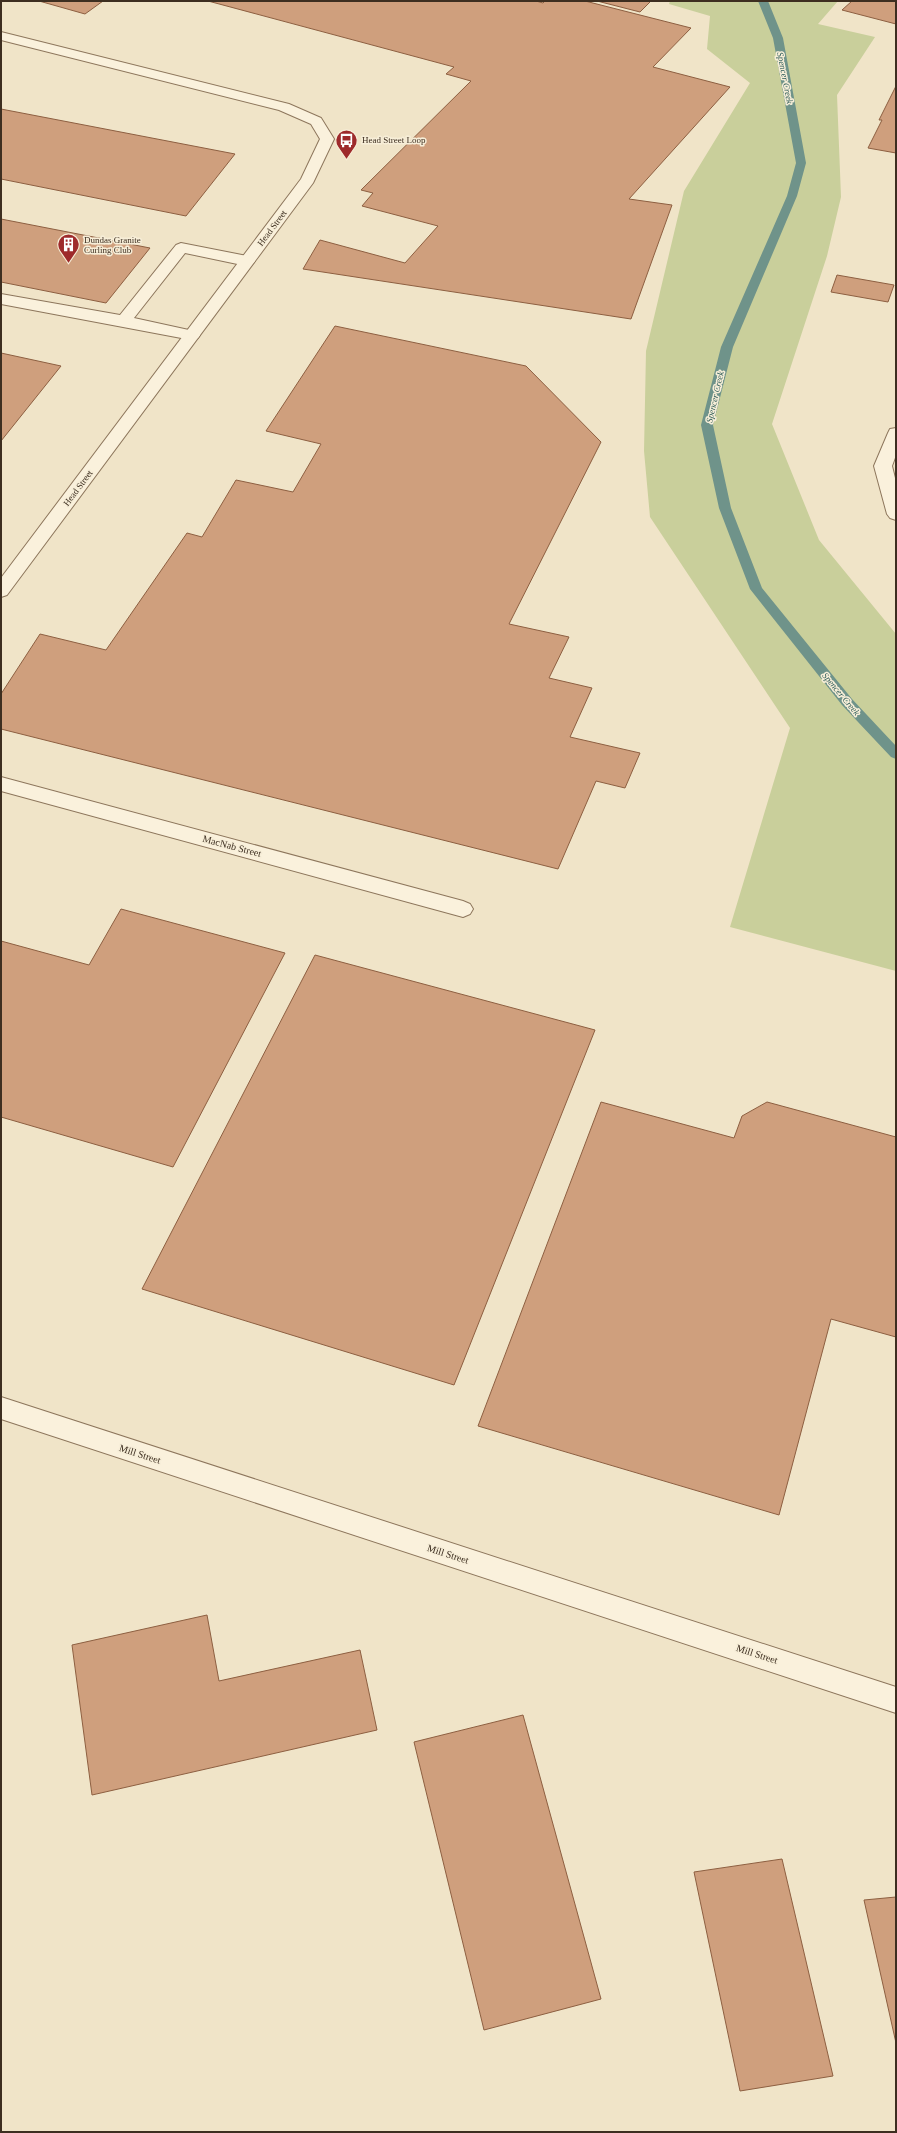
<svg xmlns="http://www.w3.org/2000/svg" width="897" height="2133" font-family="'Times New Roman',serif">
  <rect width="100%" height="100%" fill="#f0e4c8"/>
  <path fill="#c9cf9b" d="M 670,1 L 838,1 L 818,24 L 875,37 L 837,95 L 841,197 L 827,256 L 772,424 L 819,540 L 896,634 L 896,971 L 730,927 L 790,728 L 650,517 L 644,451 L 646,351 L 684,191 L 750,83 L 707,49 L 710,16 L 669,4 Z"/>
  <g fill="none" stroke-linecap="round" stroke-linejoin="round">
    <path fill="#6f938a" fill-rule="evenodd" d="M 758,1 L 768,1 L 783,38 L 806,163 L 797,196 L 733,347 L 713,425 L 731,508 L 762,588 L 852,699 L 896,746 L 896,759 L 891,757 L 842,705 L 750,589 L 719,508 L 701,425 L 721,347 L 787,196 L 796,163 L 773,38 Z"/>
  </g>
  <g fill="#cf9f7d" stroke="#8d5f41">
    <path d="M 39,1 L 103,1 L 85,14 Z"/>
    <path d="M 208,1 L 536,1 L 543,3 L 545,1 L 585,1 L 691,28 L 653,67 L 730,87 L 629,199 L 672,205 L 631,319 L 303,269 L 320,240 L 405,263 L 438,226 L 362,206 L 373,193 L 361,190 L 471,81 L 446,74 L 454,67 Z"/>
    <path d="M 597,1 L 651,1 L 640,12 Z"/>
    <path d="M 852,1 L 896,1 L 896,24 L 842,10 Z"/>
    <path d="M 896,86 L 896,153 L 868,148 L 882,120 L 879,120 Z"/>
    <path d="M 1,109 L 235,154 L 186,216 L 1,179 Z"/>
    <path d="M 1,219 L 150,248 L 106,303 L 1,282 Z"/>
    <path d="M 837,275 L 894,285 L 888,302 L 831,292 Z"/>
    <path d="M 335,326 L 526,366 L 601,442 L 509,624 L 569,637 L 549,678 L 592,688 L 570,737 L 640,753 L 625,788 L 596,781 L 558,869 L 1,729 L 1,694 L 40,634 L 106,650 L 187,533 L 202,537 L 236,480 L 293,492 L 321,444 L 266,431 Z"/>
    <path d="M 1,353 L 61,366 L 1,441 Z"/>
    <path d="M 121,909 L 285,953 L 173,1167 L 1,1117 L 1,941 L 89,965 Z"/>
    <path d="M 315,955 L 595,1030 L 454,1385 L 142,1289 Z"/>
    <path d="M 601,1102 L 734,1138 L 742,1116 L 767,1102 L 896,1137 L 896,1337 L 831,1319 L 779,1515 L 478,1426 Z"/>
    <path d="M 207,1615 L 219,1681 L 360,1650 L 377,1730 L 92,1795 L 72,1645 Z"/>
    <path d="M 523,1715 L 601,1999 L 484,2030 L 414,1742 Z"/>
    <path d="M 782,1859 L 833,2076 L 740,2091 L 694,1872 Z"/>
    <path d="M 896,1897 L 896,2043 L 864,1900 Z"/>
  </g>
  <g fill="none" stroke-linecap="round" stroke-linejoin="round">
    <defs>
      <path id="lane" d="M 181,243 L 247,256 L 252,258 L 255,261 L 252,264 L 247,266 L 185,253 L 134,318 L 198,332 L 200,335 L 198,338 L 192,340 L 1,304 L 1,294 L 120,315 L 176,245 Z"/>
      <g id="street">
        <path d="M 1,32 L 289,104 L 321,118 L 334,139 L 313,183 L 7,595 L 1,597 L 1,578 L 301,179 L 320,139 L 311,124 L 279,110 L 1,40 Z"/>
        <path d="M 896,428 L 896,455 L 892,466 L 896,482 L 896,520 L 890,518 L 887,514 L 874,466 L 888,433 L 890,429 Z"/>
        <path d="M 1,777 L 463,901 L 470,904 L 473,909 L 470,914 L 463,917 L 1,791 Z"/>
        <path d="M 1,1397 L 896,1687 L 896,1713 L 1,1419 Z"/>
      </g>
    </defs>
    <use href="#lane" stroke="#8d765c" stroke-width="2"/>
    <use href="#street" stroke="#8d765c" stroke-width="2"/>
    <use href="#lane" fill="#faf1dc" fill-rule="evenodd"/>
    <use href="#street" fill="#faf1dc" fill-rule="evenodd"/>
  </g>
  <defs>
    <symbol id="bus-pin" viewBox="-11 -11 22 30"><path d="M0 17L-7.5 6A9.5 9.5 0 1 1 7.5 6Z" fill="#9e2a2b" stroke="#f7eed8"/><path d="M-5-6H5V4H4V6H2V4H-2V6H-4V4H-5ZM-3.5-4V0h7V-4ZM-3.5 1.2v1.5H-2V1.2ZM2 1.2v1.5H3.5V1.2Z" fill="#fff"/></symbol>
    <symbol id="building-pin" viewBox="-11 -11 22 30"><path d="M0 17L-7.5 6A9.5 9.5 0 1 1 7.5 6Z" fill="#9e2a2b" stroke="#f7eed8"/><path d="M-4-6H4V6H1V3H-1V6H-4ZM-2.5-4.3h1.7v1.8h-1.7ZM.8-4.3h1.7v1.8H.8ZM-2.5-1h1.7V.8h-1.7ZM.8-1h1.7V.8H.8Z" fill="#fff"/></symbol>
  </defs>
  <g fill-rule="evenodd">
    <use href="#bus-pin" x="334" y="128" width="25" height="34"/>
    <use href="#building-pin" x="56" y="232" width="25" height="34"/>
  </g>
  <g text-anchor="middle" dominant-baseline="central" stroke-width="3" stroke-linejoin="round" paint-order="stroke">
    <g font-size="9" font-style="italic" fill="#2f5d5a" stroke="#f7eed8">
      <text transform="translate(785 78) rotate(79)">Spencer Creek</text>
      <text transform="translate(715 397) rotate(-77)">Spencer Creek</text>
      <text transform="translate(841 694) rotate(50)">Spencer Creek</text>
    </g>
    <g font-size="9" fill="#3d2e20" stroke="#f7eed8" text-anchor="start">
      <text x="362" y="140">Head Street Loop</text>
      <text x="84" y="240">Dundas Granite<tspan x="84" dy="10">Curling Club</tspan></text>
    </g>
    <g font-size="9" fill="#3d2e20" stroke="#f7eed8">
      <text transform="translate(272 228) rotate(-53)">Head Street</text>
      <text transform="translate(78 488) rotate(-53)">Head Street</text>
    </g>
    <g font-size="10" fill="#3d2e20" stroke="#f7eed8">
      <text transform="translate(232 846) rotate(15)">MacNab Street</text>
      <text transform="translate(140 1454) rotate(18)">Mill Street</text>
      <text transform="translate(448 1554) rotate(18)">Mill Street</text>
      <text transform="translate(757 1654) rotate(18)">Mill Street</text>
    </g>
  </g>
  <rect width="897" height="2133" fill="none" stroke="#3d2e20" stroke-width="4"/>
</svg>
